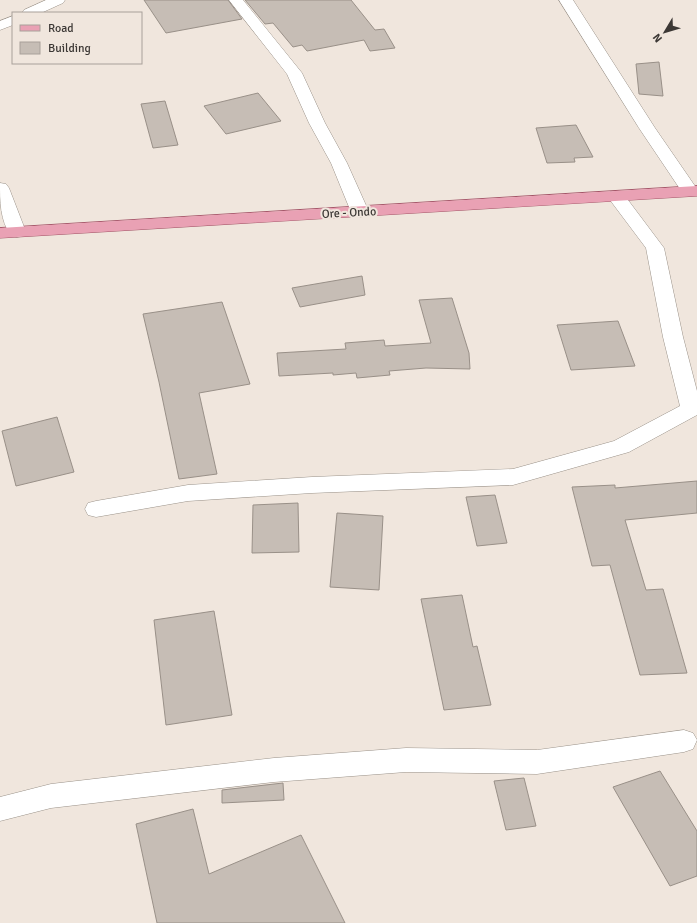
<svg xmlns="http://www.w3.org/2000/svg" width="697" height="923" font-family="Signika,sans-serif">
  <rect width="100%" height="100%" fill="#f0e6dd"/>
  <g fill="#c6bdb5" stroke="#999088">
    <path d="M 144,0 L 228,0 L 242,19 L 166,33 Z"/>
    <path d="M 245,0 L 351,0 L 375,30 L 384,29 L 395,48 L 370,51 L 364,40 L 307,51 L 302,45 L 293,47 L 273,23 L 265,24 Z"/>
    <path d="M 659,62 L 663,96 L 639,94 L 636,64 Z"/>
    <path d="M 258,93 L 281,121 L 226,134 L 204,106 Z"/>
    <path d="M 165,101 L 178,145 L 153,148 L 141,104 Z"/>
    <path d="M 576,125 L 593,157 L 574,158 L 575,162 L 547,163 L 536,128 Z"/>
    <path d="M 362,276 L 365,295 L 300,307 L 292,288 Z"/>
    <path d="M 452,298 L 469,353 L 470,369 L 426,368 L 389,371 L 390,375 L 357,378 L 356,373 L 333,375 L 333,373 L 279,376 L 277,353 L 346,349 L 345,343 L 384,340 L 385,346 L 431,343 L 419,300 Z"/>
    <path d="M 222,302 L 250,384 L 199,393 L 217,474 L 179,479 L 159,382 L 143,314 Z"/>
    <path d="M 618,321 L 635,366 L 571,370 L 557,325 Z"/>
    <path d="M 57,417 L 74,472 L 16,486 L 2,431 Z"/>
    <path d="M 697,481 L 697,513 L 625,520 L 646,590 L 663,589 L 687,673 L 640,675 L 610,565 L 592,566 L 572,487 L 615,485 L 615,488 Z"/>
    <path d="M 495,495 L 507,543 L 477,546 L 466,497 Z"/>
    <path d="M 298,503 L 299,552 L 252,553 L 253,505 Z"/>
    <path d="M 337,513 L 383,516 L 379,590 L 330,587 Z"/>
    <path d="M 462,595 L 473,647 L 477,646 L 491,705 L 444,710 L 421,599 Z"/>
    <path d="M 214,611 L 232,715 L 166,725 L 154,620 Z"/>
    <path d="M 660,771 L 697,831 L 697,876 L 670,886 L 613,787 Z"/>
    <path d="M 524,778 L 536,826 L 506,830 L 494,781 Z"/>
    <path d="M 283,783 L 284,800 L 222,803 L 222,790 Z"/>
    <path d="M 193,809 L 209,874 L 301,835 L 345,923 L 157,923 L 136,824 Z"/>
  </g>
  <g fill="none" stroke-linecap="round" stroke-linejoin="round">
    <defs>
      <g id="street">
        <path d="M 46,0 L 65,0 L 63,3 L 41,13 L 22,13 L 24,10 Z"/>
        <path d="M 229,0 L 243,0 L 302,73 L 325,123 L 347,163 L 369,212 L 366,216 L 360,217 L 354,216 L 351,212 L 331,163 L 309,123 L 287,74 Z"/>
        <path d="M 559,0 L 573,0 L 655,128 L 697,189 L 696,195 L 690,196 L 684,195 L 639,128 Z"/>
        <path d="M 13,16 L 13,25 L 0,30 L 0,21 Z"/>
        <path d="M 0,183 L 6,184 L 9,188 L 26,232 L 23,236 L 17,237 L 11,236 C 0,220 0,202 0,183 Z"/>
        <path d="M 616,191 L 622,192 L 664,248 L 683,337 L 697,391 L 697,415 L 629,452 L 513,485 L 312,493 L 188,501 L 96,517 L 88,515 L 85,509 L 88,503 L 96,501 L 188,485 L 312,477 L 513,469 L 614,441 L 680,406 L 663,337 L 646,248 L 607,196 L 610,192 Z"/>
        <path d="M 684,730 L 693,733 L 697,740 L 693,749 L 684,752 L 537,774 L 406,772 L 274,782 L 51,808 L 0,821 L 0,797 L 51,784 L 274,758 L 406,748 L 537,750 Z"/>
      </g>
      <path id="primary" d="M 697,186 L 697,196 L 0,238 L 0,228 Z"/>
    </defs>
    <use href="#street" stroke="#9a9289" stroke-width="1"/>
    <use href="#primary" stroke="#a35467" stroke-width="1"/>
    <use href="#street" fill="#fff" fill-rule="evenodd"/>
    <use href="#primary" fill="#e9a1b4" fill-rule="evenodd"/>
  </g>
  <g text-anchor="middle" dominant-baseline="central" stroke-width="4" stroke-linejoin="round" paint-order="stroke">
    <g font-size="12" fill="#3c3835" stroke="#f0e6dd">
      <text transform="translate(349 213) rotate(-3)">Ore - Ondo</text>
    </g>
  </g>
  <rect x="12" y="12" width="130" height="52" fill="#f0e6dd" stroke="#a8a09a"/>
  <rect x="20" y="25" width="20" height="6" fill="#e9a1b4" stroke="#a8a09a"/>
  <text x="48" y="32" font-size="12" fill="#3c3835">Road</text>
  <rect x="20" y="42" width="20" height="12" fill="#c6bdb5" stroke="#a8a09a"/>
  <text x="48" y="52" font-size="12" fill="#3c3835">Building</text>
  <g transform="translate(665 32) rotate(232)" stroke="#f0e6dd" stroke-width="3" paint-order="stroke">
  <path d="M0-3L7 15L0 10L-7 15Z" fill="#3c3835"/>
  <text y="-6" font-size="11" font-weight="bold" text-anchor="middle" fill="#3c3835">N</text>
  </g>
</svg>
